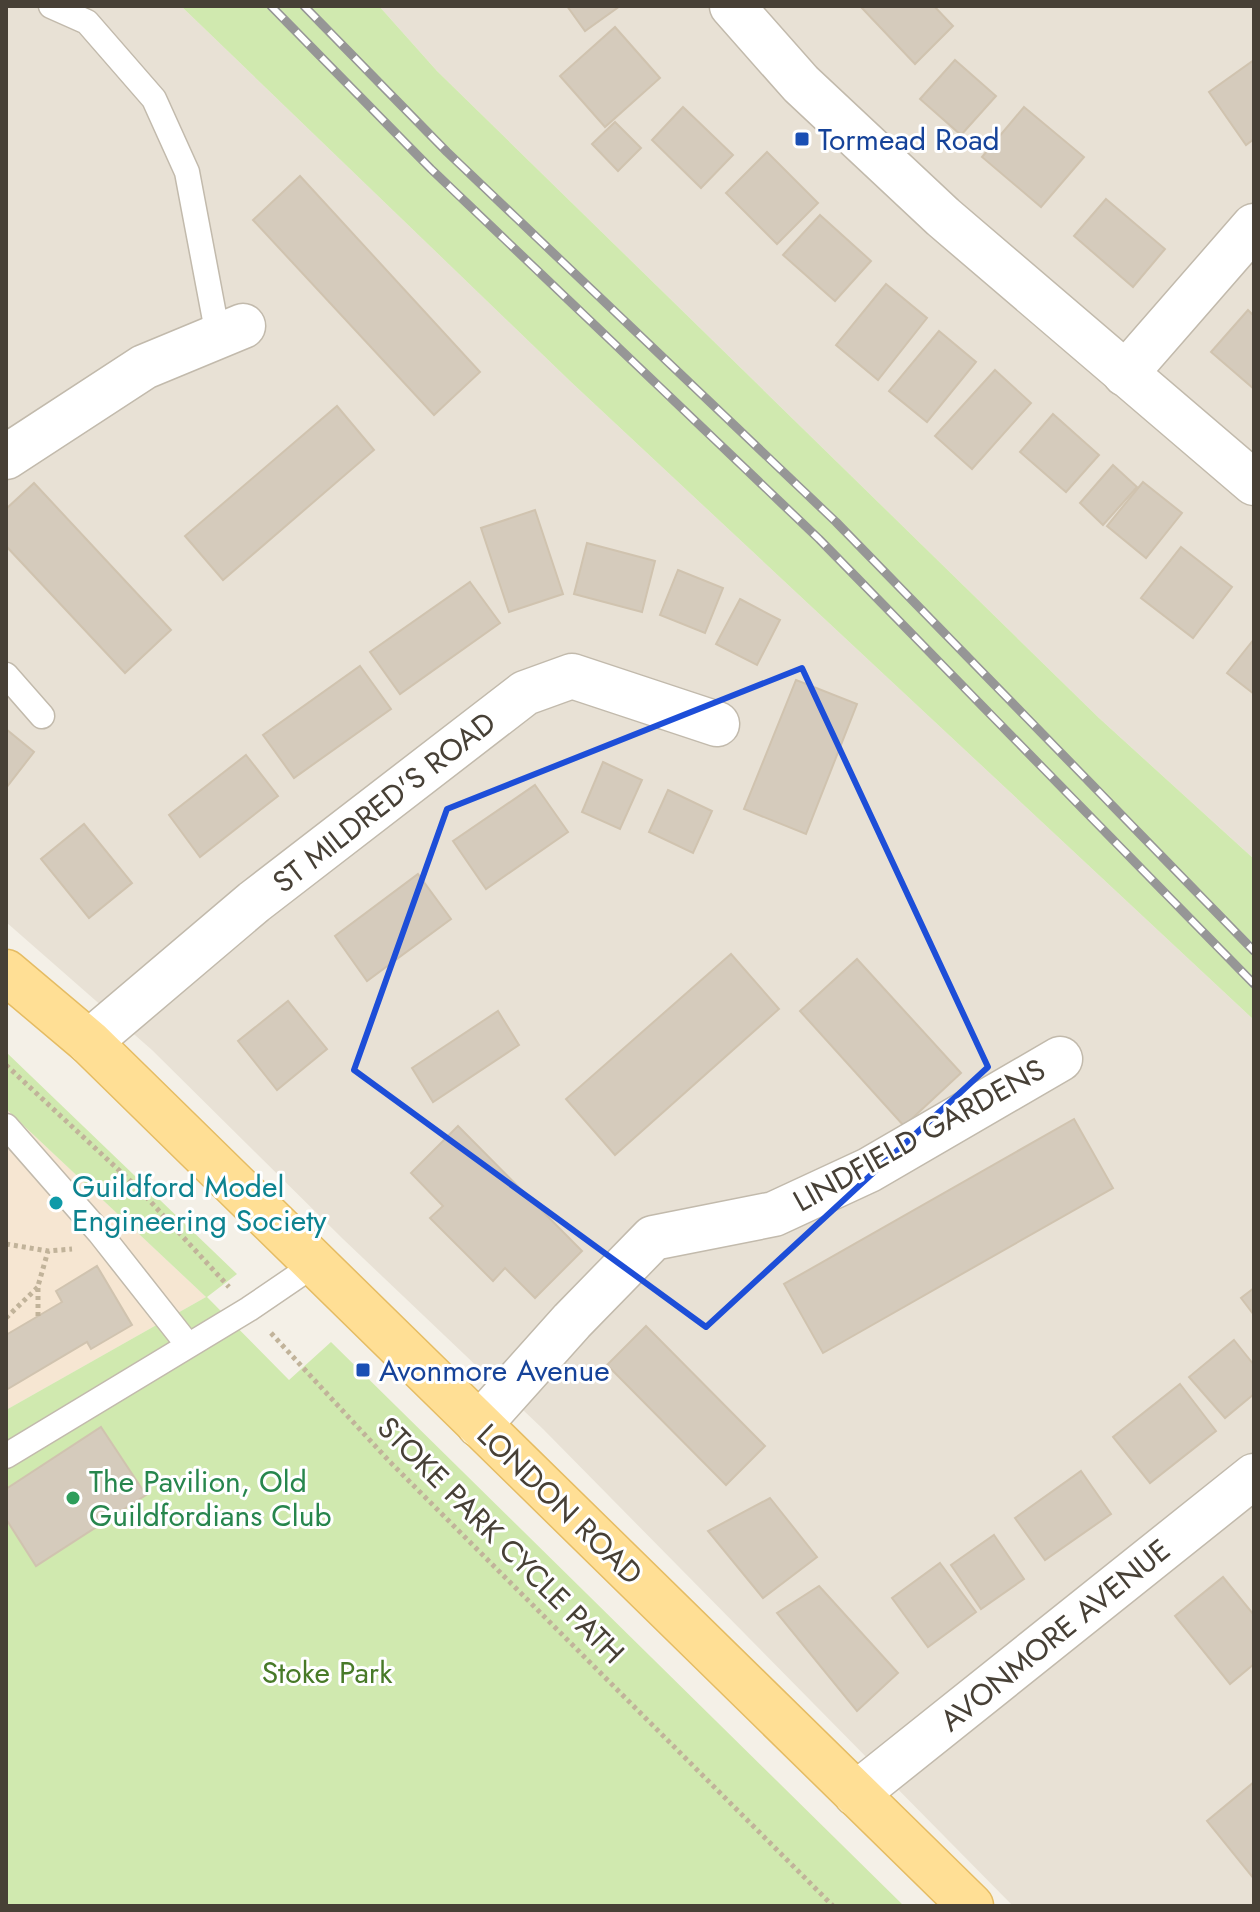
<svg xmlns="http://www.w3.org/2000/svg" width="1260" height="1912" font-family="Jost,sans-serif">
  <rect width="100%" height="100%" fill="#f4f0e7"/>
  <g fill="#e8e1d5">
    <path d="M 6,6 L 181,6 L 571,382 L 1254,1020 L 1254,1906 L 1013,1906 L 543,1429 L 343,1239 L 152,1050 L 6,922 Z"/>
    <path d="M 379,6 L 1254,6 L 1254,859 L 1099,718 L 437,71 Z"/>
  </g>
  <path fill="#f6e6d2" d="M 6,1109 L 206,1297 L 6,1410 Z"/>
  <g fill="#d0e9af">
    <path d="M 181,6 L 379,6 L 437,71 L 1099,718 L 1254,859 L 1254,1020 L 571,382 Z"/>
    <path d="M 6,1052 L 237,1274 L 207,1297 L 289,1380 L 331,1342 L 904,1906 L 6,1906 L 6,1410 L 206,1297 L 6,1109 Z"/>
  </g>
  <g fill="#d5cbbc" stroke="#d0c3af" stroke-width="2">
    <path d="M 567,6 L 620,6 L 585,31 Z"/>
    <path d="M 860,6 L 934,6 L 953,26 L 915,64 Z"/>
    <path d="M 615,27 L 660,78 L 605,127 L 560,76 Z"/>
    <path d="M 955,60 L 996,96 L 961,135 L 920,99 Z"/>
    <path d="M 1254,60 L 1254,139 L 1246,145 L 1209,92 Z"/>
    <path d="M 683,107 L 733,155 L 701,188 L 652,140 Z"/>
    <path d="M 1024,107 L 1084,157 L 1041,207 L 982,157 Z"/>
    <path d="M 615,122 L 641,148 L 618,171 L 592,144 Z"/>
    <path d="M 767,152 L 818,203 L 777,244 L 726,193 Z"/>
    <path d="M 300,176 L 480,372 L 434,415 L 253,220 Z"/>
    <path d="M 1106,199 L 1165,249 L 1133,287 L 1074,236 Z"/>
    <path d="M 820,215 L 871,261 L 835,301 L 783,255 Z"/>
    <path d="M 886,284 L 927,318 L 878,380 L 836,345 Z"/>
    <path d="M 1248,310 L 1254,316 L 1254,389 L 1211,352 Z"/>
    <path d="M 939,331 L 976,362 L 927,422 L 889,391 Z"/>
    <path d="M 995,370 L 1031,403 L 972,469 L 935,436 Z"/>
    <path d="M 337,406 L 374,450 L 223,580 L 185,536 Z"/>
    <path d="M 1053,414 L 1099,455 L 1066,492 L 1020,452 Z"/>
    <path d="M 1113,465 L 1137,487 L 1103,525 L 1080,503 Z"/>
    <path d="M 1143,482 L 1182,513 L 1146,558 L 1107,526 Z"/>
    <path d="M 34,483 L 171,630 L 125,673 L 6,546 L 6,509 Z"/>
    <path d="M 535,510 L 563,594 L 509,612 L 481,528 Z"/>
    <path d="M 587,543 L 655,561 L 642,612 L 574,594 Z"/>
    <path d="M 1181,547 L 1232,587 L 1193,638 L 1141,598 Z"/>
    <path d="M 678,570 L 723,588 L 705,633 L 660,615 Z"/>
    <path d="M 470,582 L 500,623 L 400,694 L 370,652 Z"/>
    <path d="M 740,599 L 780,620 L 757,665 L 716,644 Z"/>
    <path d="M 1254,639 L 1254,694 L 1227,673 Z"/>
    <path d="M 360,666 L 391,709 L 294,778 L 263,735 Z"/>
    <path d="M 796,680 L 857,704 L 806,834 L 744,809 Z"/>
    <path d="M 6,729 L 34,752 L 6,788 Z"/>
    <path d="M 246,755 L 278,796 L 200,857 L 169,815 Z"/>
    <path d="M 603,762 L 642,780 L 620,829 L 582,812 Z"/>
    <path d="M 535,785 L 568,832 L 486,889 L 453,841 Z"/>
    <path d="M 668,790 L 712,811 L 693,853 L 649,832 Z"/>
    <path d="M 84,824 L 132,883 L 89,918 L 41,859 Z"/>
    <path d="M 418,874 L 451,919 L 367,981 L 335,936 Z"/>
    <path d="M 731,954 L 779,1009 L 615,1155 L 566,1099 Z"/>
    <path d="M 857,959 L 961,1073 L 904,1126 L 800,1011 Z"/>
    <path d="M 288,1001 L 327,1049 L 277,1090 L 238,1041 Z"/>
    <path d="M 498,1011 L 519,1045 L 433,1102 L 412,1068 Z"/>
    <path d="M 1074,1119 L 1113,1188 L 823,1353 L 784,1284 Z"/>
    <path d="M 458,1126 L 582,1251 L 535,1298 L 505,1268 L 493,1281 L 430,1218 L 443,1206 L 411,1173 Z"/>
    <path d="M 97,1266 L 132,1325 L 91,1349 L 87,1342 L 6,1390 L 6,1335 L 62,1302 L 56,1291 Z"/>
    <path d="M 1254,1288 L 1254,1315 L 1241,1298 Z"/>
    <path d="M 646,1326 L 765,1446 L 726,1485 L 607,1365 Z"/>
    <path d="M 1234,1340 L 1254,1365 L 1254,1394 L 1225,1418 L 1189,1377 Z"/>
    <path d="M 1180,1384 L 1216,1431 L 1150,1483 L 1113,1437 Z"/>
    <path d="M 101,1427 L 146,1495 L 36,1566 L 6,1519 L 6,1489 Z"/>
    <path d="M 1081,1471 L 1111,1514 L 1045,1560 L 1015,1518 Z"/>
    <path d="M 770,1498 L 817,1557 L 763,1598 L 708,1531 Z"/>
    <path d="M 994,1535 L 1024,1579 L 981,1609 L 951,1565 Z"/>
    <path d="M 940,1563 L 976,1612 L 928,1647 L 892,1598 Z"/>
    <path d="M 1223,1577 L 1254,1615 L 1254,1664 L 1230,1684 L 1175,1616 Z"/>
    <path d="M 819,1586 L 898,1673 L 857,1711 L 777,1613 Z"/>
    <path d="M 1254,1782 L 1254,1879 L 1207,1821 Z"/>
  </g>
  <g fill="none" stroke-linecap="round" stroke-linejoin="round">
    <defs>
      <g id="service">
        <path d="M 51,6 L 87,22 L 154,99 L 187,172 L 218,336"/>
        <path d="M 6,675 L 42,716"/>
        <path d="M 6,1126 L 99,1232 L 188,1345"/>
        <path d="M 6,1456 L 249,1309 L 315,1264"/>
      </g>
      <g id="minor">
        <path d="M 732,6 L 801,84 L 943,217 L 1254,483"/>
        <path d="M 1125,374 L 1254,226"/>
        <path d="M 6,457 L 144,367 L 243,326"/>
        <path d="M 89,1042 L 254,902 L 525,693 L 572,676 L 717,724"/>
        <path d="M 479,1425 L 572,1321 L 653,1238 L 774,1214 L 869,1170 L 1060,1059"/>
        <path d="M 856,1794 L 1254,1476"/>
      </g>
      <path id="primary" d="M 6,972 L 89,1042 L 971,1906"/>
    </defs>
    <use href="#service" stroke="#c2baac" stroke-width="27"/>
    <use href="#minor" stroke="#c2baac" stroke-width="47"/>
    <use href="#primary" stroke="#e5bc63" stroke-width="47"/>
    <g stroke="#c1b39a" stroke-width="5" stroke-dasharray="4 4" stroke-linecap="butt">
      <path d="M 6,1065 L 138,1188 L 229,1287"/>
      <path d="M 6,1244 L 48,1251 L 72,1249"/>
      <path d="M 38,1316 L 38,1286 L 48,1251"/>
      <path d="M 6,1318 L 38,1287"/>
      <path d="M 271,1333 L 390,1462 L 833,1906"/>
    </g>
    <use href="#service" stroke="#fff" stroke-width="24"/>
    <use href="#minor" stroke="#fff" stroke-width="44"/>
    <use href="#primary" stroke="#ffdf95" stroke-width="44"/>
    <defs>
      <g id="rail">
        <path d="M 271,6 L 431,169 L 819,539 L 1254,984"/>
        <path d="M 304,6 L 447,152 L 836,522 L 1254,951"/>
      </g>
    </defs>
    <use href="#rail" stroke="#969696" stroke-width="9"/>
    <use href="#rail" stroke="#fff" stroke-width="6" stroke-dasharray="18" stroke-linecap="butt"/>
  </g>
  <path fill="none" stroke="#1d4ed8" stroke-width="6" stroke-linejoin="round" d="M 802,668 L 988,1067 L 706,1327 L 354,1070 L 447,809 Z"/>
  <g fill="#1a4fb4" stroke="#fff" stroke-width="3">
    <rect x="794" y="131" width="16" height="16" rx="4"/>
    <rect x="355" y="1362" width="16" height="16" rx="4"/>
  </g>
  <circle fill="#0f9aa8" stroke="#fff" stroke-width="3" cx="56" cy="1203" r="8"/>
  <circle fill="#2e9e5b" stroke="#fff" stroke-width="3" cx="73" cy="1498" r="8"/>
  <g text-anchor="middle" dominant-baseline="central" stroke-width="6" stroke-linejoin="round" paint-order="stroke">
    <g font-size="30" fill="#164399" stroke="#fff" text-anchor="start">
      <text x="818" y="139">Tormead Road</text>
      <text x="379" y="1370">Avonmore Avenue</text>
    </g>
    <g font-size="30" fill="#474036" stroke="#fff">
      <text transform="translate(384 802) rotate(-38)">ST MILDRED'S ROAD</text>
      <text transform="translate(919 1135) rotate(-29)">LINDFIELD GARDENS</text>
      <text transform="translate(560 1504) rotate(44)">LONDON ROAD</text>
      <text transform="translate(501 1540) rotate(45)">STOKE PARK CYCLE PATH</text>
      <text transform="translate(1055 1635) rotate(-39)">AVONMORE AVENUE</text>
    </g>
    <g font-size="30" fill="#0d838f" stroke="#fff" text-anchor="start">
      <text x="72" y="1186">Guildford Model<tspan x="72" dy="34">Engineering Society</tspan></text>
    </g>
    <g font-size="30" fill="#27864d" stroke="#fff" text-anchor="start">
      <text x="89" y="1481">The Pavilion, Old<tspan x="89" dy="34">Guildfordians Club</tspan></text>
    </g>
    <g font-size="30" fill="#487a28" stroke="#fff">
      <text x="327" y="1672">Stoke Park</text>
    </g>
  </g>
  <rect width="1260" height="1912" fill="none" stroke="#474036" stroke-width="16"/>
</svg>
